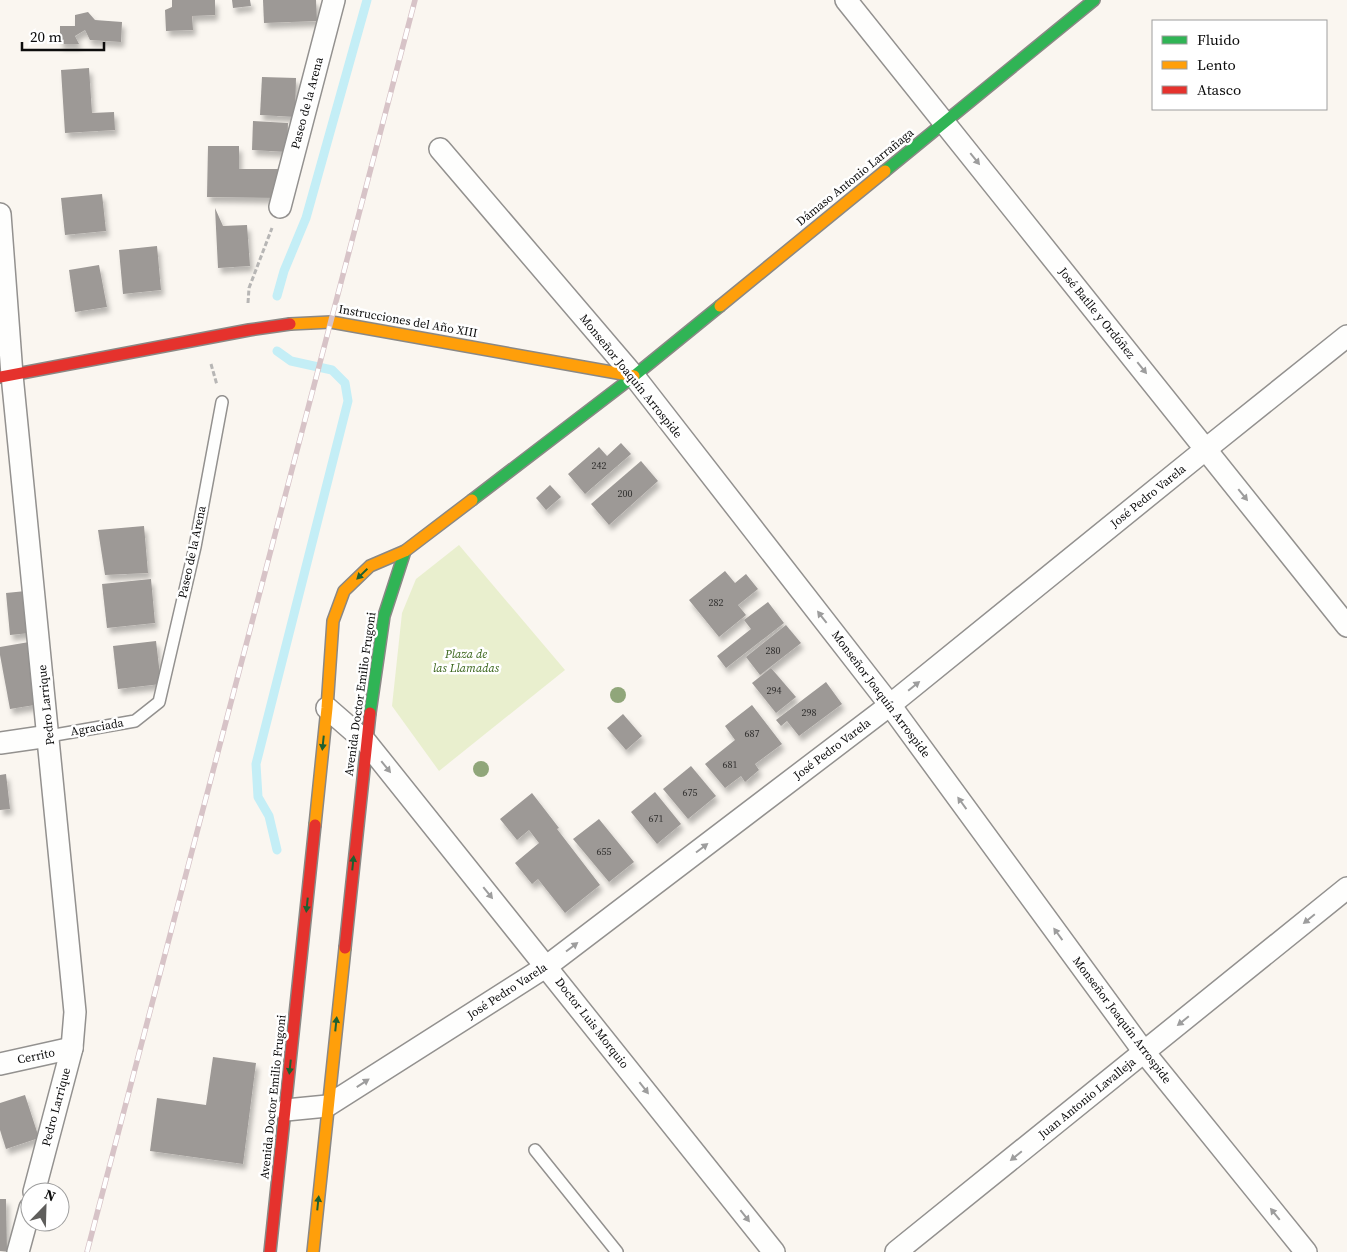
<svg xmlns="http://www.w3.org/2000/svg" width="1347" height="1252" font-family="'Source Serif 4',serif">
  <defs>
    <filter id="shadow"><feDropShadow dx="3" dy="5.5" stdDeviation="2.5" flood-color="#0004"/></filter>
  </defs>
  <rect width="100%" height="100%" fill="#faf6f0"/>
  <path fill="#e9efce" d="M 459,545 L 565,670 L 439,771 L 392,706 L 402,613 L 416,579 Z"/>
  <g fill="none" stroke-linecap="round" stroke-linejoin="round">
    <g stroke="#c4eef6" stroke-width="9">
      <path d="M 277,296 L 284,271 L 306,218 L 367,0"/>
      <path d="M 277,351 L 291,361 L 332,370 L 345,383 L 348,401 L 256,764 L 258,797 L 269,816 L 277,850"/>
    </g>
  </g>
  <g fill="#9d9996" filter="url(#shadow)">
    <path d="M 172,0 L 215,0 L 215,15 L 192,16 L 193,30 L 166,31 L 165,10 L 172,7 Z"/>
    <path d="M 232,0 L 250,0 L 251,6 L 233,8 Z"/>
    <path d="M 263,0 L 316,0 L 317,21 L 264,23 Z"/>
    <path d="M 88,12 L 95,20 L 122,22 L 121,42 L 90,40 L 85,30 L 75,36 L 79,44 L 60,44 L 60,26 L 75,26 L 75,15 Z"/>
    <path d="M 89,68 L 92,113 L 114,112 L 115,130 L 65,133 L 61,70 Z"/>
    <path d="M 262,77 L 296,78 L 295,117 L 260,115 Z"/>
    <path d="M 253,121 L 288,123 L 287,152 L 252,150 Z"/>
    <path d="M 208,146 L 239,146 L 239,169 L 279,169 L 279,198 L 207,197 Z"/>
    <path d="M 102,194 L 106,231 L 65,235 L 61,198 Z"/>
    <path d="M 215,208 L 223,226 L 247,225 L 250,266 L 218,268 Z"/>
    <path d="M 157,246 L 161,290 L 123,294 L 119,250 Z"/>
    <path d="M 99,265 L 107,307 L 75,312 L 69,270 Z"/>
    <path d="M 621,443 L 631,454 L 585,494 L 568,474 L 599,447 L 607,456 Z"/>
    <path d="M 641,461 L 658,481 L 609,525 L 591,504 Z"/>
    <path d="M 550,485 L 561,497 L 546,510 L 536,498 Z"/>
    <path d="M 144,526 L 148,573 L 105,575 L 98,530 Z"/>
    <path d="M 725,571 L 735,583 L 746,574 L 758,589 L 738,605 L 746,615 L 719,637 L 689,600 Z"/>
    <path d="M 151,579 L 155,623 L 107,628 L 102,584 Z"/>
    <path d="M 26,591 L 30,633 L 10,635 L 6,593 Z"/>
    <path d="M 768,602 L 784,623 L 726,668 L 717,656 L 751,629 L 744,620 Z"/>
    <path d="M 786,625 L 801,643 L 760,675 L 746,657 Z"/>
    <path d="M 156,641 L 161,684 L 118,689 L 113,646 Z"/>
    <path d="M 29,642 L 41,704 L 10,709 L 0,655 L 0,647 Z"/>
    <path d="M 771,668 L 796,697 L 776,713 L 752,683 Z"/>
    <path d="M 826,682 L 842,704 L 799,736 L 787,721 L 781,726 L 776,720 Z"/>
    <path d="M 752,705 L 782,744 L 755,764 L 759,770 L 745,782 L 741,776 L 725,788 L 705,764 L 735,740 L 725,726 Z"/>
    <path d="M 623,714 L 642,736 L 626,750 L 607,728 Z"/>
    <path d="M 691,766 L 716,796 L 688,819 L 663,789 Z"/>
    <path d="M 6,774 L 10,809 L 0,810 L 0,775 Z"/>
    <path d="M 655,792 L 681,824 L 657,844 L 631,812 Z"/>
    <path d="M 532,793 L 559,828 L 557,829 L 600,885 L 565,913 L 538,879 L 532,884 L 515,863 L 539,843 L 529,830 L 517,840 L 500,819 Z"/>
    <path d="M 599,819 L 634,862 L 609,882 L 573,839 Z"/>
    <path d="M 213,1057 L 256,1063 L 243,1164 L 150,1151 L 157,1098 L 206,1105 Z"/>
    <path d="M 25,1095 L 39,1138 L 6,1149 L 0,1130 L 0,1103 Z"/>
    <path d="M 0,1199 L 6,1199 L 7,1251 L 0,1251 Z"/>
  </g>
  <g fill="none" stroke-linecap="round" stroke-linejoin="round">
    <defs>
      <g id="lane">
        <path d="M 49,736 L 135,721 L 159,702 L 195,547 L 222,402"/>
        <path d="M 535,1150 L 617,1252"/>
      </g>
      <g id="street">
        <path d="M 846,0 L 1347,626"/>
        <path d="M 440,149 L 634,376 L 890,705 L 1144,1052 L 1306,1252"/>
        <path d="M 280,207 L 334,0"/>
        <path d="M 0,214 L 12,375 L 75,1012 L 72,1048 L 34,1192"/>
        <path d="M 327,708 L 366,742 L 774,1252"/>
        <path d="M 0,743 L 49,736"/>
        <path d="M 0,1064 L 72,1048"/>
        <path d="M 286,1110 L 327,1106 L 547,966 L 890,705 L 1206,449 L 1347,336"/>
        <path d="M 18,1252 L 30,1208"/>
        <path d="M 896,1252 L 1347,888"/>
      </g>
      <g id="fast">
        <path d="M 885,171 L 1094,0"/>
        <path d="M 472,500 L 634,376 L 720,306"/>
        <path d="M 370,713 L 384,616 L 405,551"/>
      </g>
      <g id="slow">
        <path d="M 720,306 L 885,171"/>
        <path d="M 290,324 L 331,322 L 634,376"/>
        <path d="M 315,825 L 327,708 L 333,621 L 344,591 L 370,566 L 405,551 L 472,500"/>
        <path d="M 313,1252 L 345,948"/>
      </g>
      <g id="jam">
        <path d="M 0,377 L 249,330 L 290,324"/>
        <path d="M 345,948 L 370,713"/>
        <path d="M 270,1252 L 315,825"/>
      </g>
    </defs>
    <use href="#lane" stroke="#93918f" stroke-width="14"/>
    <use href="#street" stroke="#93918f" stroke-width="24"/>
    <use href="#fast" stroke="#8a8885" stroke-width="14"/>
    <use href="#slow" stroke="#8a8885" stroke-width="14"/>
    <use href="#jam" stroke="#8a8885" stroke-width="14"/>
    <g stroke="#b7b6b5" stroke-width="3" stroke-dasharray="5 2.5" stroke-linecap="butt">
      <path d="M 248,303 L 249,288 L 272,228"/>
      <path d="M 211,364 L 217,385"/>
    </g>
    <use href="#lane" stroke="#fefefd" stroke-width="11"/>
    <use href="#street" stroke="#fefefd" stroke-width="21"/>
    <use href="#fast" stroke="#30b455" stroke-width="11"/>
    <use href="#slow" stroke="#ff9f0a" stroke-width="11"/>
    <use href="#jam" stroke="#e5322d" stroke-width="11"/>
    <defs>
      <path id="rail" d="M 87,1252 L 415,0"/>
    </defs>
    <use href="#rail" stroke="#d7c3c7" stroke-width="5.5"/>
    <use href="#rail" stroke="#fff" stroke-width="4" stroke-dasharray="11" stroke-linecap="butt"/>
  </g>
  <g fill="#90a67a">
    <circle cx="618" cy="695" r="8"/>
    <circle cx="481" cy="769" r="8"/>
  </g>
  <defs><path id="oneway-solid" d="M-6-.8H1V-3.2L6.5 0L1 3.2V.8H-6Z" transform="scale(1.25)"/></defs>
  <g fill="#9d9d9d">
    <use href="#oneway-solid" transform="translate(975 159) rotate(51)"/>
    <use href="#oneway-solid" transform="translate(1142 368) rotate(51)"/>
    <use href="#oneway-solid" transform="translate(1243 495) rotate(51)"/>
    <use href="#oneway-solid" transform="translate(822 617) rotate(-128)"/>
    <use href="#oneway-solid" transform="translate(914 686) rotate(-39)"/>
    <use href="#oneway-solid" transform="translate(386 767) rotate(51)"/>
    <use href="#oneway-solid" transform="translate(962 803) rotate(-126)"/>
    <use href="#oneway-solid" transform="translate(702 848) rotate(-37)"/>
    <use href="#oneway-solid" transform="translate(488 893) rotate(51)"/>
    <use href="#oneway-solid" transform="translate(1309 919) rotate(141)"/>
    <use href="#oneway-solid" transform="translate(1058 934) rotate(-126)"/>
    <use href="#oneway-solid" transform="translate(572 947) rotate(-37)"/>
    <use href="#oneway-solid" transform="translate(1183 1021) rotate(141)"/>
    <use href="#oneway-solid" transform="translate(363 1083) rotate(-33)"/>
    <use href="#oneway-solid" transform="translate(644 1088) rotate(52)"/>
    <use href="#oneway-solid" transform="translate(1016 1156) rotate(141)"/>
    <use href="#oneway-solid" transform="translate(1275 1214) rotate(-129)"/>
    <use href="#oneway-solid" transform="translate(745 1216) rotate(52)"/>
  </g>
  <g fill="#1e6030">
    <use href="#oneway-solid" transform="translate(362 574) rotate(136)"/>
    <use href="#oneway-solid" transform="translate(323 743) rotate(96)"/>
    <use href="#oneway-solid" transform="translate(353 863) rotate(-84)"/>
    <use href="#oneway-solid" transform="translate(307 905) rotate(96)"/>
    <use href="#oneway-solid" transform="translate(336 1024) rotate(-84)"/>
    <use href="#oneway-solid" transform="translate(290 1067) rotate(96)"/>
    <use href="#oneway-solid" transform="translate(318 1203) rotate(-84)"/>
  </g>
  <g text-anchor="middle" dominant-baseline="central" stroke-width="5" stroke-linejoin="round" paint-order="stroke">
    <g font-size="10" fill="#302f2e">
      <text x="599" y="465">242</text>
      <text x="625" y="493">200</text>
      <text x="716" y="602">282</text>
      <text x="773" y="650">280</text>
      <text x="774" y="690">294</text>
      <text x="809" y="712">298</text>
      <text x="752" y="733">687</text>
      <text x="730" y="764">681</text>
      <text x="690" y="792">675</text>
      <text x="656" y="818">671</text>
      <text x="604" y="851">655</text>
    </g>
    <g font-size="12" fill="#0c0c0c" stroke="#fff">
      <text transform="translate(307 103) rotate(-75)">Paseo de la Arena</text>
      <text transform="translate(855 177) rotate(-39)">Dámaso Antonio Larrañaga</text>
      <text transform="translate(1097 313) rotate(51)">José Batlle y Ordóñez</text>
      <text transform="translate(408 321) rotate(10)">Instrucciones del Año XIII</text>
      <text transform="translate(631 376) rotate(51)">Monseñor Joaquín Arrospide</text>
      <text transform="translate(1148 496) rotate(-39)">José Pedro Varela</text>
      <text transform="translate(192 552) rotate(-78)">Paseo de la Arena</text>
      <text transform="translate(360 694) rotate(-82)">Avenida Doctor Emilio Frugoni</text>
      <text transform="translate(881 694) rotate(53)">Monseñor Joaquín Arrospide</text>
      <text transform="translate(46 705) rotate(-96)">Pedro Larrique</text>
      <text transform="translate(97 727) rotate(-10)">Agraciada</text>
      <text transform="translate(832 749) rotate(-37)">José Pedro Varela</text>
      <text transform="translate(507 991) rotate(-33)">José Pedro Varela</text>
      <text transform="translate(1122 1020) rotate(53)">Monseñor Joaquín Arrospide</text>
      <text transform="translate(592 1023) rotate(52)">Doctor Luis Morquio</text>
      <text transform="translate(36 1056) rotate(-12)">Cerrito</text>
      <text transform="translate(273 1097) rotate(-84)">Avenida Doctor Emilio Frugoni</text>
      <text transform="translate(1087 1098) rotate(-39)">Juan Antonio Lavalleja</text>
      <text transform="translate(56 1107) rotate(-75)">Pedro Larrique</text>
    </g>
    <g font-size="12" font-style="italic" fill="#39651a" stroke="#fff">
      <text x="466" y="654">Plaza de<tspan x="466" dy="14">las Llamadas</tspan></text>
    </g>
  </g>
  <rect x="1152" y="20" width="175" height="90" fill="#ffffff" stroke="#9e9e9e"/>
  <rect x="1162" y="36" width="25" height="8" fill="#30b455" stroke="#9e9e9e"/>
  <text x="1197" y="45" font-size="15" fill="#0c0c0c">Fluido</text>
  <rect x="1162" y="61" width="25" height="8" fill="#ff9f0a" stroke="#9e9e9e"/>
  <text x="1197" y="70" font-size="15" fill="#0c0c0c">Lento</text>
  <rect x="1162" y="86" width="25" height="8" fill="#e5322d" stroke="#9e9e9e"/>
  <text x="1197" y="95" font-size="15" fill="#0c0c0c">Atasco</text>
  <g transform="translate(45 1207) rotate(23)"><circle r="24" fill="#ffffff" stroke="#9e9e9e"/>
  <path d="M0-4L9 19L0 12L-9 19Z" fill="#5f5e5c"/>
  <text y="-8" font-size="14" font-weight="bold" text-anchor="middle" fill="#0c0c0c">N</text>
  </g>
  <path d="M22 42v8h82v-8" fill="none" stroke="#0c0c0c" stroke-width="2.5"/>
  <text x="30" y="42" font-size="15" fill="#0c0c0c" stroke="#ffffff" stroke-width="4" paint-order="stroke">20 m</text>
</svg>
